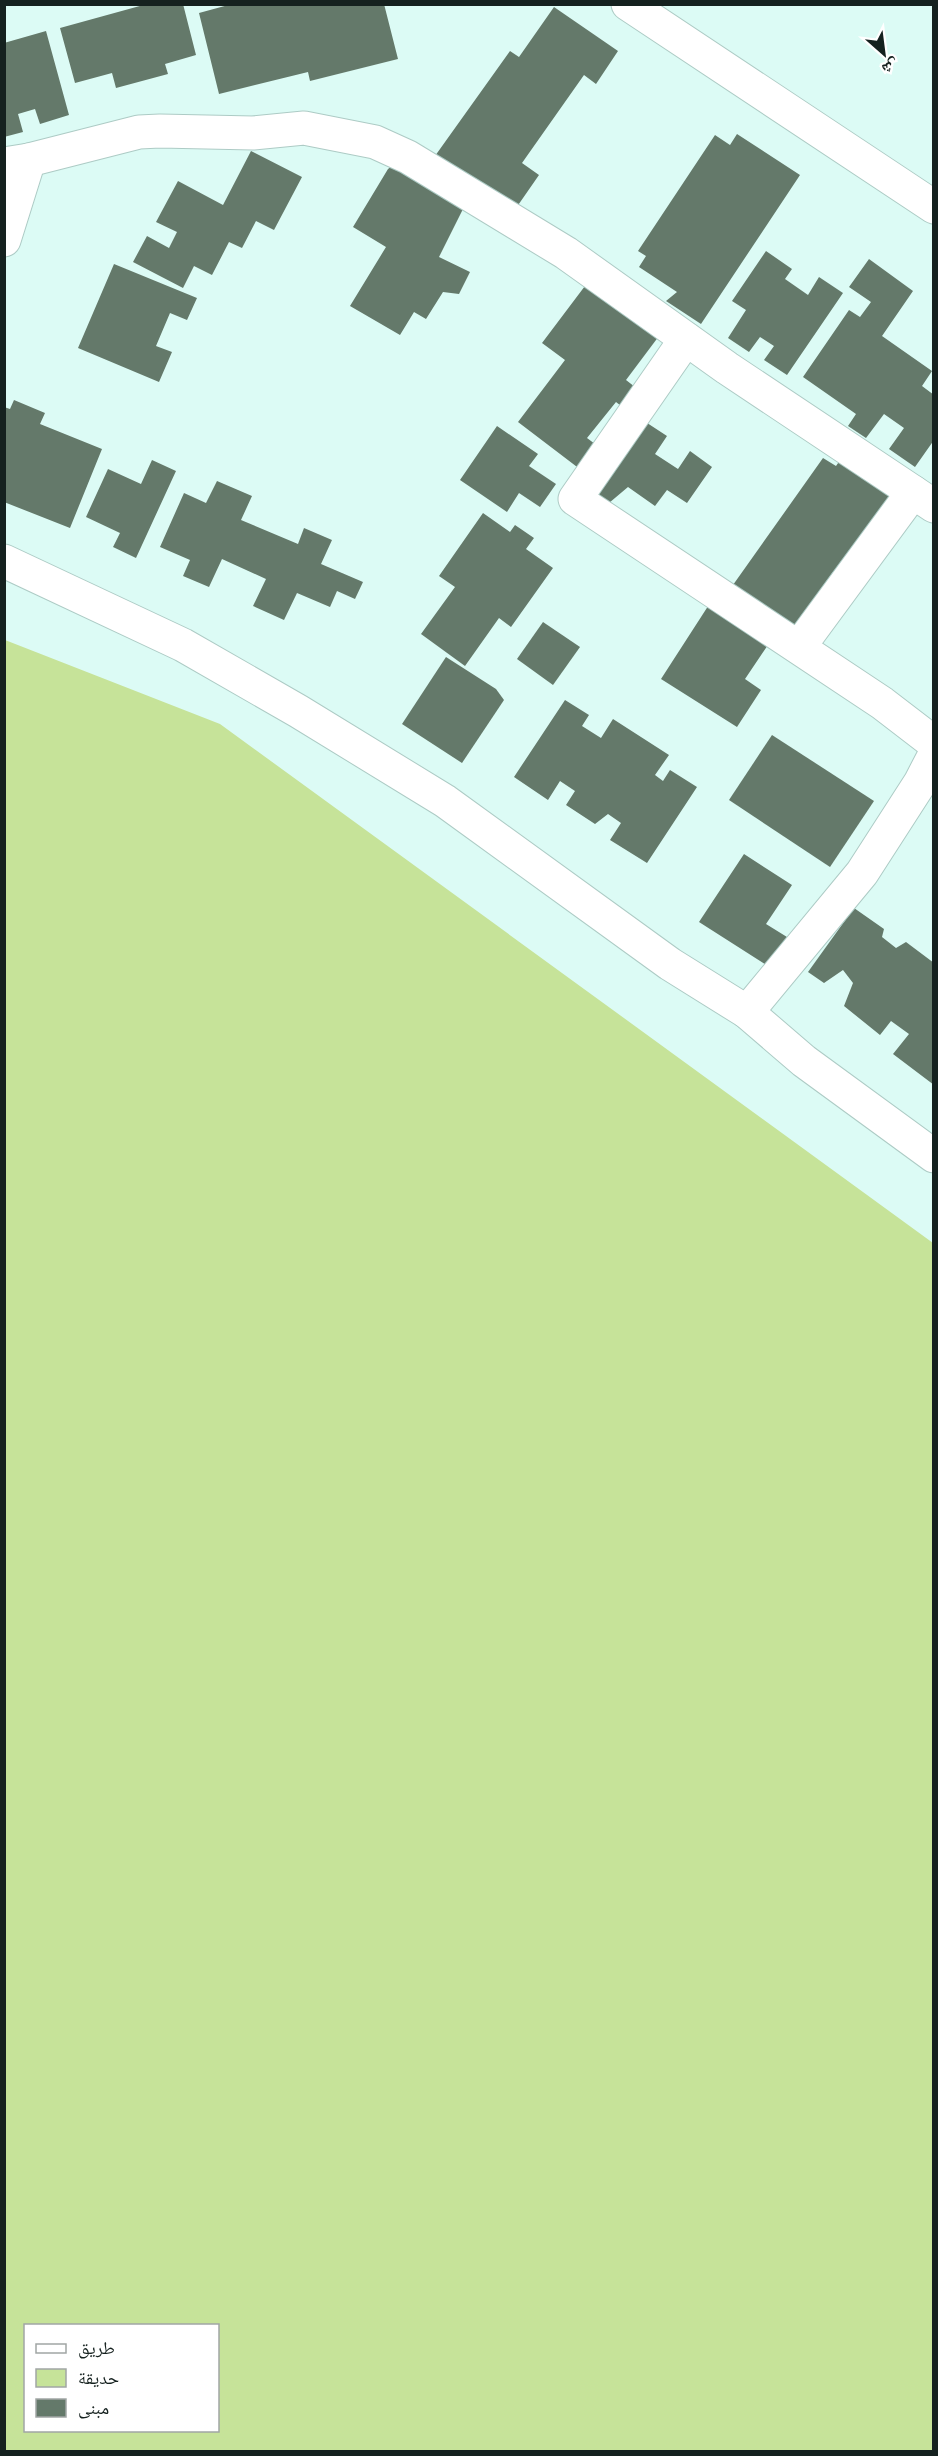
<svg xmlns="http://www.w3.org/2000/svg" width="938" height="2456" font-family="'Crimson Pro','Noto Naskh Arabic',serif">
  <rect width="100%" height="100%" fill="#dcfbf5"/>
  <path fill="#c6e399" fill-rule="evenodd" d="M 5,640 L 220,724 L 933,1243 L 933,2451 L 5,2451 ZM 26,2326 L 218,2326 L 218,2430 L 26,2430 Z"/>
  <g fill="#64796a">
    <path d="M 147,4 L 183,4 L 196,55 L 165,64 L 168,74 L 116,88 L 112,73 L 75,83 L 60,28 Z"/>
    <path d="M 232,4 L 384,4 L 398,59 L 310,81 L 308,72 L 219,94 L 199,13 Z"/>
    <path d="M 554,7 L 618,51 L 596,84 L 584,75 L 522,163 L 539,175 L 514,211 L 435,156 L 510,51 L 519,57 Z"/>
    <path d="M 46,31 L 69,115 L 40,124 L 35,109 L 18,114 L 23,132 L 4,137 L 4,43 Z"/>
    <path d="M 737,134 L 800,175 L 701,324 L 666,301 L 677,292 L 639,267 L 646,256 L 638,251 L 715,135 L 730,145 Z"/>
    <path d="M 251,151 L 302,177 L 274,230 L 256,221 L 242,248 L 229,242 L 212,275 L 194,266 L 183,288 L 133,262 L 147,236 L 169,248 L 177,232 L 156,222 L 178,181 L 223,205 Z"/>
    <path d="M 397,162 L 464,207 L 439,257 L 470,272 L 459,294 L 443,292 L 426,319 L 414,312 L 400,335 L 350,306 L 386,247 L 353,227 L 388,169 Z"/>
    <path d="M 766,251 L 792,269 L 785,279 L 808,295 L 819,277 L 843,293 L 787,375 L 764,360 L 774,346 L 760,337 L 749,352 L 728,338 L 746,310 L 732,301 Z"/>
    <path d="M 869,259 L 913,291 L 882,336 L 932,371 L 922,386 L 934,395 L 934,440 L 915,467 L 889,449 L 904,428 L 884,414 L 866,438 L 848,426 L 856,414 L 803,377 L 849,310 L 860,317 L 871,302 L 849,287 Z"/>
    <path d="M 114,264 L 197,298 L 187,320 L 170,313 L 156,346 L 172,352 L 159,382 L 78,348 Z"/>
    <path d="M 591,278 L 662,332 L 626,380 L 644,394 L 630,413 L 616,402 L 587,438 L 603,450 L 585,473 L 518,422 L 565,360 L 542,343 Z"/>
    <path d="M 14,400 L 45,413 L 40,424 L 102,449 L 70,528 L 4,502 L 4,407 L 10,409 Z"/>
    <path d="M 641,419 L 667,436 L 655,454 L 678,469 L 690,451 L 712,467 L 687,503 L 667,490 L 655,506 L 628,487 L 609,503 L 591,491 Z"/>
    <path d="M 497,426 L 538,454 L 529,466 L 556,484 L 540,507 L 519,493 L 507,512 L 460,480 Z"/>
    <path d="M 845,453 L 903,494 L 843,579 L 833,572 L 803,614 L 811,620 L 797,640 L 728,592 L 823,458 L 836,466 Z"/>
    <path d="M 152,460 L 176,471 L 136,558 L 113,547 L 120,533 L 86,517 L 108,469 L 141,484 Z"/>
    <path d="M 217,481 L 252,496 L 241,520 L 298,544 L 304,528 L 332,540 L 321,564 L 363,582 L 355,599 L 337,591 L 330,607 L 297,593 L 284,620 L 253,606 L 266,579 L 222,559 L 209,587 L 183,576 L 190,560 L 160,547 L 184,493 L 206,503 Z"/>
    <path d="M 483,513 L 510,532 L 515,525 L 534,538 L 526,549 L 553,568 L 511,627 L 499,618 L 465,666 L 421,634 L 455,587 L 439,576 Z"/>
    <path d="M 712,600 L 772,639 L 745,679 L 761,690 L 737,727 L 661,679 Z"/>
    <path d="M 543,622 L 580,647 L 553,685 L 517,659 Z"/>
    <path d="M 446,657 L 496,689 L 504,700 L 462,763 L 402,724 Z"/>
    <path d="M 565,700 L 589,715 L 582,726 L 601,738 L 613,719 L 669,755 L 655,775 L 663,781 L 670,770 L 697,787 L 647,863 L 610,840 L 621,823 L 608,814 L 595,824 L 566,805 L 575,791 L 560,781 L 548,800 L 514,777 Z"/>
    <path d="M 772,735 L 874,801 L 830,867 L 729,800 Z"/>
    <path d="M 744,854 L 792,885 L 766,924 L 787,937 L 768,966 L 699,922 Z"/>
    <path d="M 854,908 L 884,929 L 882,937 L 896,948 L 906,942 L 934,963 L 934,1085 L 893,1054 L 909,1034 L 891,1021 L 880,1035 L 844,1006 L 853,983 L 843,970 L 824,983 L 808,972 Z"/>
  </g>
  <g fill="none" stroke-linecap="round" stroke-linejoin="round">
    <defs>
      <g id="street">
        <path d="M 628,4 L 934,207"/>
        <path d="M 4,164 L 29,160 L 139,132 L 160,131 L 253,133 L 304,128 L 375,142 L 408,157 L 566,253 L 727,368 L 934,506"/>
        <path d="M 4,240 L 29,160"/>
        <path d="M 686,339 L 575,499 L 882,703 L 934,743"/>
        <path d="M 4,561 L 183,645 L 298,711 L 445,801 L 670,964 L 747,1012 L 804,1061 L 934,1156"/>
        <path d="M 799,647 L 913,492"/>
        <path d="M 747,1012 L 862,873 L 920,783 L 934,756"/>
      </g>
    </defs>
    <use href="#street" stroke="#adcbc5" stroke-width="35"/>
    <use href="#street" stroke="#fff" stroke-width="33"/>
  </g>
  <rect width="938" height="2456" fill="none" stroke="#15211f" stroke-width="12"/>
  <rect x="24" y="2324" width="195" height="108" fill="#ffffff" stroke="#a1a6a5" stroke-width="1.5"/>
  <rect x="36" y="2344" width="30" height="9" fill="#ffffff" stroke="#a1a6a5" stroke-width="1.5"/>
  <text x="78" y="2354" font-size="18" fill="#15211f">طريق</text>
  <rect x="36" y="2369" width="30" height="18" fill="#c6e399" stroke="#a1a6a5" stroke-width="1.5"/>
  <text x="78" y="2384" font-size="18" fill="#15211f">حديقة</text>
  <rect x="36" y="2399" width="30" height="18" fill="#64796a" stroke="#a1a6a5" stroke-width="1.5"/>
  <text x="78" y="2414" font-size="18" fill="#15211f">مبنى</text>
  <g transform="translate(884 54) rotate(152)" stroke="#ffffff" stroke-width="4.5" paint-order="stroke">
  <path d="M0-4.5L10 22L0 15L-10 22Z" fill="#15211f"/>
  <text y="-9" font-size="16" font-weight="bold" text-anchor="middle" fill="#15211f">ش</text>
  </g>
</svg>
